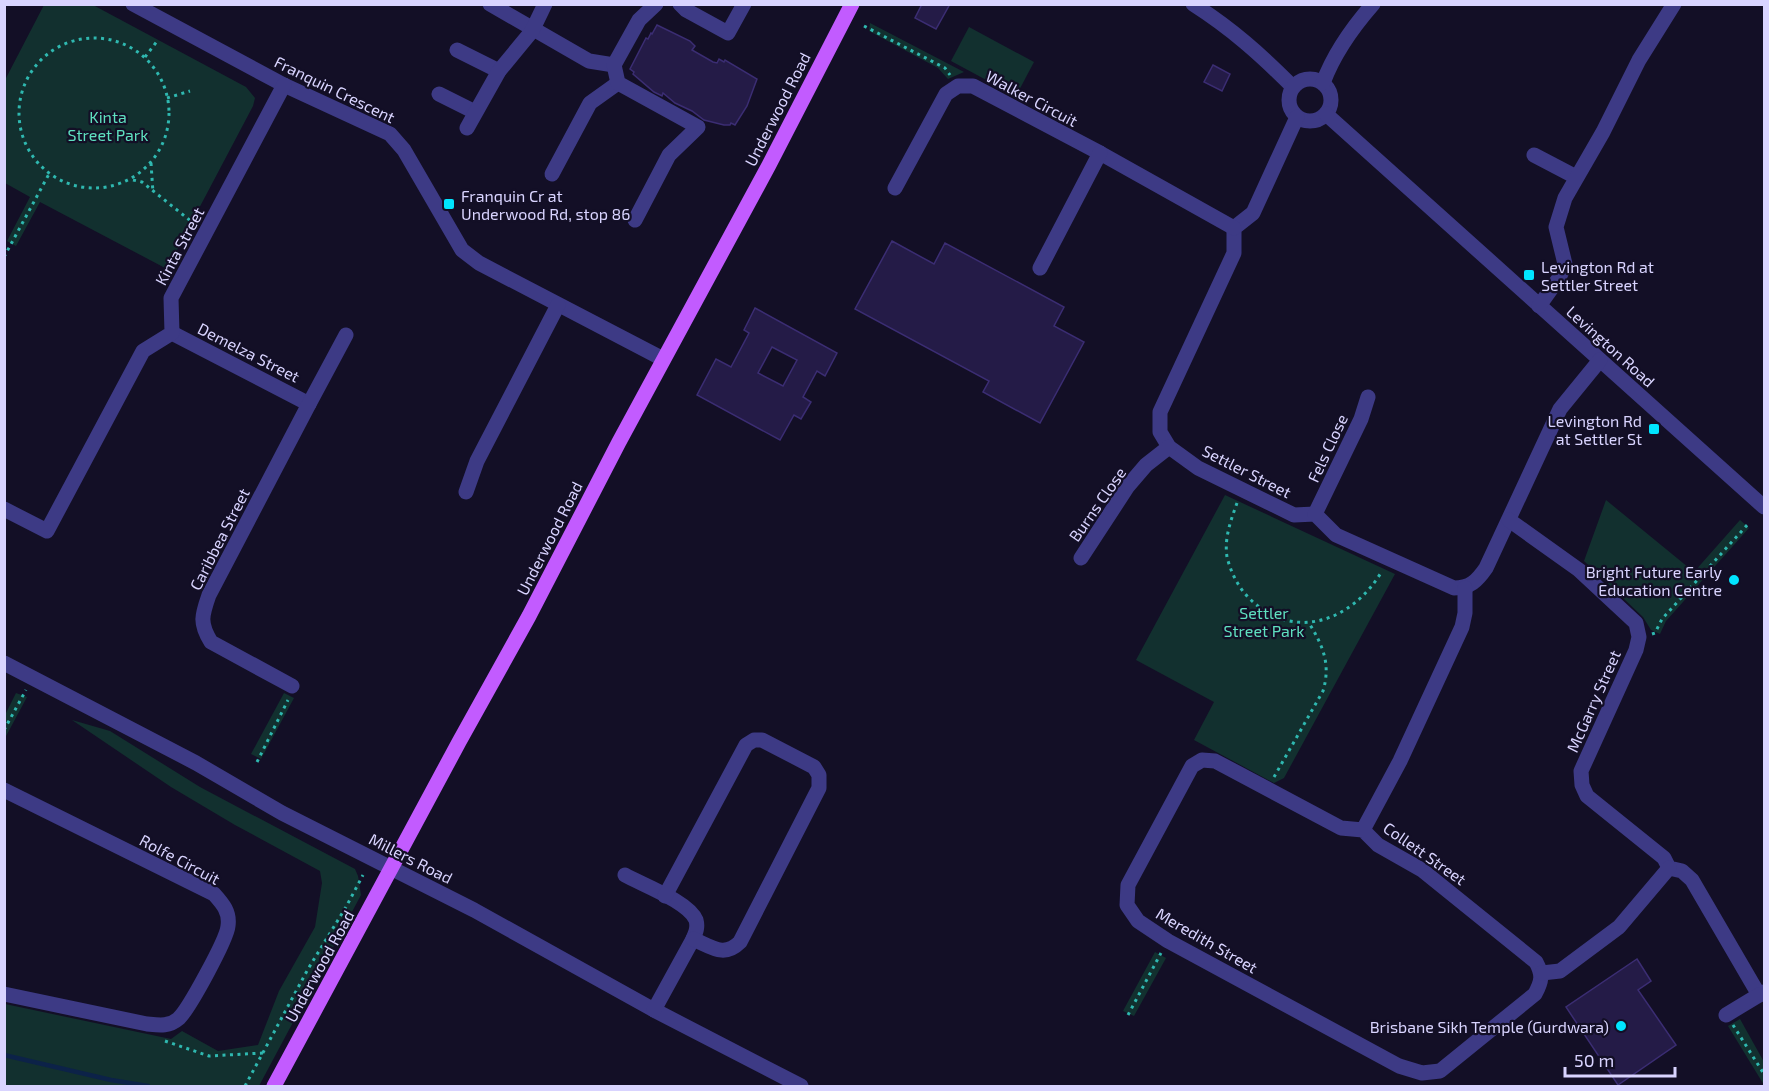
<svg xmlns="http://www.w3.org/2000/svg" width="1769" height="1091" font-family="'Exo 2',sans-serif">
  <rect width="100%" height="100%" fill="#130f26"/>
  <g fill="#12302f">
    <path d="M 44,5 L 93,5 L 246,87 L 255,98 L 253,106 L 167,269 L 40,202 L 16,246 L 7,241 L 30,197 L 5,183 L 5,80 Z"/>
    <path d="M 870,23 L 964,72 L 948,79 L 938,68 L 869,31 Z"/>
    <path d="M 969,27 L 1034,62 L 1016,96 L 951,61 Z"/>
    <path d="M 1225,495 L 1395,574 L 1284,778 L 1274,783 L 1194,740 L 1214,702 L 1136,660 Z"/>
    <path d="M 1606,500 L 1694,572 L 1740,520 L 1749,528 L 1666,621 L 1660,634 L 1651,630 L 1643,617 L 1584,561 Z"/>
    <path d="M 16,693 L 27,697 L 5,738 L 5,715 Z"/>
    <path d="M 284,693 L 294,698 L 261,759 L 251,754 Z"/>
    <path d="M 72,720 L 110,731 L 200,787 L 355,869 L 358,876 L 361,895 L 259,1086 L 5,1086 L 5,1004 L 171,1039 L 182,1031 L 218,1051 L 258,1045 L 279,991 L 315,927 L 322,883 L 320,871 L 235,825 L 171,787 Z"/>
    <path d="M 1155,952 L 1166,958 L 1134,1016 L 1123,1011 Z"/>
    <path d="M 1740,1019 L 1764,1062 L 1764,1085 L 1728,1026 Z"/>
  </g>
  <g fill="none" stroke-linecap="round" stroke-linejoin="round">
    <path stroke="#0c2248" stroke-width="4.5" d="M 4,1055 L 111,1080 L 148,1086"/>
  </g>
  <g fill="#241b47" stroke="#3b2d73" stroke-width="1.5" fill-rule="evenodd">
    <path d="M 922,4 L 950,4 L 936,29 L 915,18 Z"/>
    <path d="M 657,25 L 690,41 L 695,46 L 692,50 L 713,62 L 717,63 L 719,59 L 724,62 L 725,60 L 757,79 L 747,106 L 735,125 L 731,123 L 730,125 L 724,125 L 704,120 L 692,111 L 675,103 L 663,93 L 662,96 L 654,92 L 633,74 L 634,72 L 630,69 L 646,38 L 648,39 L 651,33 L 652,34 Z"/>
    <path d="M 1213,65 L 1230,74 L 1222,91 L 1204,82 Z"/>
    <path d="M 892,241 L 934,264 L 945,243 L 1064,307 L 1054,326 L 1084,342 L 1040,423 L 983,392 L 989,381 L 855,309 Z"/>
    <path d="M 755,308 L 837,353 L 825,376 L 817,371 L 803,397 L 811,402 L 801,419 L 794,415 L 780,440 L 697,395 L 716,359 L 731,367 L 749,333 L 744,330 ZM 772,347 L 797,360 L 783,386 L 758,373 Z"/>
    <path d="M 1637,959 L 1651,981 L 1638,990 L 1676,1045 L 1618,1085 L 1566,1007 Z"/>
  </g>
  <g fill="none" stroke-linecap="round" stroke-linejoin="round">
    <g stroke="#2fb8b0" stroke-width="3" stroke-dasharray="3 4.5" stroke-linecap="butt">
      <path d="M 864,26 L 945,68 L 950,75"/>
      <circle cx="94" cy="113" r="75"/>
      <path d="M 145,57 L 158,40"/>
      <path d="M 167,98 L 190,91"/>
      <path d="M 151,163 L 153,193"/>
      <path d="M 133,180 L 142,182 L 192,222"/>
      <path d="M 4,257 L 49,174"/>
      <path d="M 1237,503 C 1231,520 1224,538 1227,557 C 1231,573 1239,589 1251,600 C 1296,643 1354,619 1382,571"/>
      <path d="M 1652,634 L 1655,633 L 1662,619 L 1749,523"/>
      <path d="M 4,730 L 26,690"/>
      <path d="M 257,762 L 288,700"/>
      <path d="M 1274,777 L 1323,691 C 1331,664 1323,646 1309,623"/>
      <path d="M 1128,1015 L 1161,953"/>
      <path d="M 1733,1025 L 1764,1074"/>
      <path d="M 165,1041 L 209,1056 L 263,1053"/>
      <path d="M 245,1086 L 308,969 L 346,907 L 363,875"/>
    </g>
    <g stroke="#3d3a85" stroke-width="15">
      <path d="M 133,4 L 284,85 L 390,134 L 404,150 L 462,250 L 479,263 L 663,359"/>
      <path d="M 490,4 L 589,61 L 614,65"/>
      <path d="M 680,4 L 686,10 L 728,33 L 744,4"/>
      <path d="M 1193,4 C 1232,29 1260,54 1293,87"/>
      <path d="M 457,50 L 499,71"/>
      <circle cx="1310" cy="100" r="21"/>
      <path d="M 1323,83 C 1334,53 1352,28 1373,4"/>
      <path d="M 439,94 L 475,112"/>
      <path d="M 1326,114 L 1764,507"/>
      <path d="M 1297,117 L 1253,213 L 1234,228 L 1234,253 L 1160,412 L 1160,432 L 1169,447 L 1198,468 L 1294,515 L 1315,514 L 1336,535 L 1454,588 C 1470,588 1477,581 1486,568 L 1560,409 L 1600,360"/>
      <path d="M 467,128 L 499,71 L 532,31 L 545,4"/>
      <path d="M 1534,155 L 1576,177"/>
      <path d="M 552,174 L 590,103 L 618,83"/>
      <path d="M 895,188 L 946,94 L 958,86 L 973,86 L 1100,153 L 1234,228"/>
      <path d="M 635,220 L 669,155 L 698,127 L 618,83 L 614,65 L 639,20 L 656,4"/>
      <path d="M 1040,268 L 1100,153"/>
      <path d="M 1539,306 L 1559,278 L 1565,264 L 1556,227 L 1565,198 L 1603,132 L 1639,60 L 1674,4"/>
      <path d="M 172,333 L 309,404"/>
      <path d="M 466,492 L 477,461 L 558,305"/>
      <path d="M 4,509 L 47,531 L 143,351 L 172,333 L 171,298 L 284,85"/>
      <path d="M 1315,514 L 1361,419 L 1368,397"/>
      <path d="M 1509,520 L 1579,570 L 1636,623 L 1639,637 L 1636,650 L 1581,771 L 1582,785 L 1587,796 L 1664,858 L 1669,868 L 1682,871 L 1692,880 L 1759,995 L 1764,992"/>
      <path d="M 1081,558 L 1128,486 L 1146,465 L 1169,447"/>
      <path d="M 4,663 L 196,763 L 282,813 L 474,910 L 654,1010 L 801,1086"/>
      <path d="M 292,686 L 211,642 C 199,623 202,615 209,595 L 309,404 L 346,335"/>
      <path d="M 4,790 L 214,894 C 223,904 230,912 228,926 C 227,939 188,1011 178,1019 C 169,1027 158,1025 147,1024 L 4,994"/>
      <path d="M 1363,830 L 1341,828 L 1215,761 L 1202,760 L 1192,766 L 1128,885 L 1127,905 L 1138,921 L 1168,941 L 1399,1066 L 1422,1073 L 1440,1071 L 1535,994 C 1542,981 1543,975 1536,962 L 1422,870 L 1378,845 L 1363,830 L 1400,761 L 1462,627 L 1465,613 L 1465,588"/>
      <path d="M 625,875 C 643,885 689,902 696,920 C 698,927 696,932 693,939 L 654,1010"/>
      <path d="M 665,896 L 746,745 L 754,740 L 762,740 L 814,767 L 819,775 L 819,788 L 740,942 C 724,958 712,947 693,939"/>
      <path d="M 1542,973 L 1560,971 L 1619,927 L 1669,868"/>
      <path d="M 1726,1015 L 1759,995"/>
    </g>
    <path stroke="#c25bff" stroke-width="15" d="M 274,1086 L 459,742 L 529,616 L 619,442 L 769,165 L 852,4"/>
  </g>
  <g fill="#00e5ff" stroke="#130f26" stroke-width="2">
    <rect x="443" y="198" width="12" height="12" rx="3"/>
    <rect x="1523" y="269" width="12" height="12" rx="3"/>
    <rect x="1648" y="423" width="12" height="12" rx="3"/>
    <circle cx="1734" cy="580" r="6"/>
    <circle cx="1621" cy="1026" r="6"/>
  </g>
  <g text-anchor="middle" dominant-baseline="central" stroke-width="4.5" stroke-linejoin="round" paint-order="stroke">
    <g font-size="16" fill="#d9d4ff" stroke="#130f26">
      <text transform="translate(335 89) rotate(26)">Franquin Crescent</text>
      <text transform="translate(1032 98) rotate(28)">Walker Circuit</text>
      <text transform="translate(777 109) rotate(-63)">Underwood Road</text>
      <text transform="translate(179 246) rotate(-62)">Kinta Street</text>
      <text transform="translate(1611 346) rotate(42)">Levington Road</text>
      <text transform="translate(249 352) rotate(27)">Demelza Street</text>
      <text transform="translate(1327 448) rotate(-65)">Fels Close</text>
      <text transform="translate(1247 471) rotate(27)">Settler Street</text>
      <text transform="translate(1097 504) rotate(-55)">Burns Close</text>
      <text transform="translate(549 538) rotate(-63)">Underwood Road</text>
      <text transform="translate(219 539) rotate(-63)">Caribbea Street</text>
      <text transform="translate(1593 701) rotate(-66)">McGarry Street</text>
      <text transform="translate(1425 853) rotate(35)">Collett Street</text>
      <text transform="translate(411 858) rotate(27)">Millers Road</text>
      <text transform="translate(180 859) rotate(28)">Rolfe Circuit</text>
      <text transform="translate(1207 940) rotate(30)">Meredith Street</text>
      <text transform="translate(319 966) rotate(-61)">Underwood Road</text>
    </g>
    <g font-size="16" fill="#5fe0c0" stroke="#130f26">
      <text x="108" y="116">Kinta<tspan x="108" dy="18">Street Park</tspan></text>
      <text x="1264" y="612">Settler<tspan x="1264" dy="18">Street Park</tspan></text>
    </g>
    <g font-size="16" fill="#d9d4ff" stroke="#130f26" text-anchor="end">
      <text x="461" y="195" text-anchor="start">Franquin Cr at<tspan x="461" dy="18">Underwood Rd, stop 86</tspan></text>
      <text x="1541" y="266" text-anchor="start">Levington Rd at<tspan x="1541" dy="18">Settler Street</tspan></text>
      <text x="1642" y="420">Levington Rd<tspan x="1642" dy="18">at Settler St</tspan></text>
      <text x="1722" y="571">Bright Future Early<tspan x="1722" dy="18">Education Centre</tspan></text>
      <text x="1609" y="1026">Brisbane Sikh Temple (Gurdwara)</text>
    </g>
  </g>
  <rect width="1769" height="1091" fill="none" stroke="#d9d4ff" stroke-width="12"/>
  <path d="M1565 1067v9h110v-9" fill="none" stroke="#d9d4ff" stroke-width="3"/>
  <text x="1574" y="1067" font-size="18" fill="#d9d4ff" stroke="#130f26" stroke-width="4.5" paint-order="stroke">50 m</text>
</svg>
